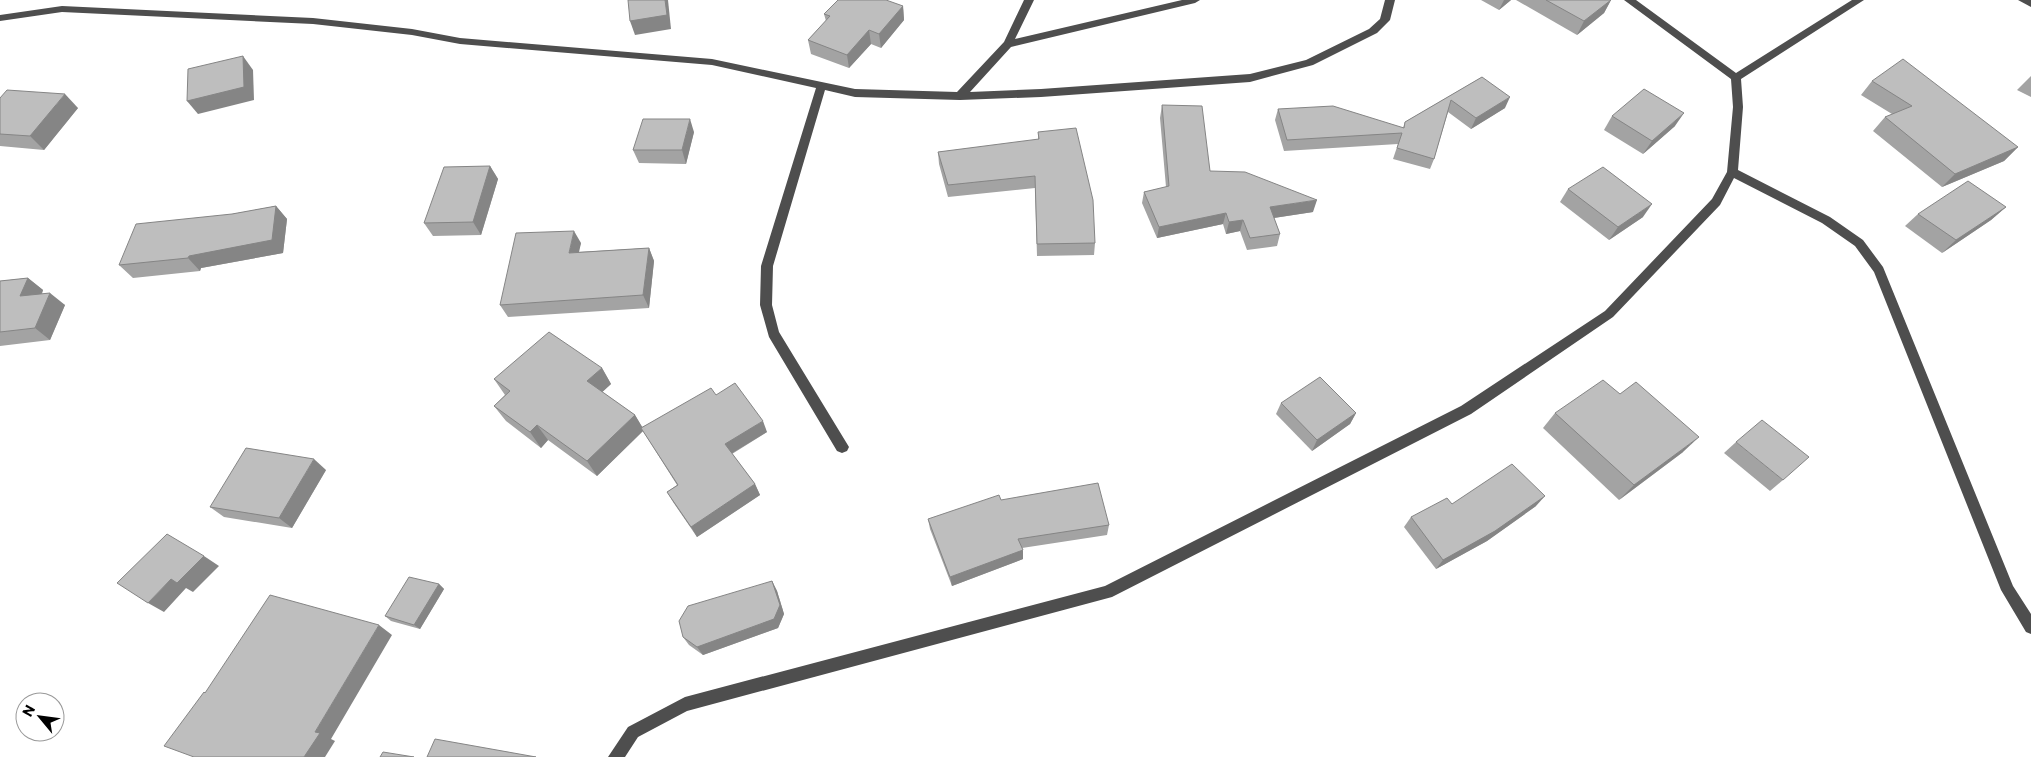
<svg xmlns="http://www.w3.org/2000/svg" width="2031" height="757" font-family="Commissioner,sans-serif">
  <rect width="100%" height="100%" fill="#fff"/>
  <g fill="none" stroke-linecap="round" stroke-linejoin="round">
    <g fill="#4e4e4e" fill-rule="evenodd">
      <path d="M 1024,0 L 1034,0 L 1015,39 L 1182,0 L 1200,0 L 1195,3 L 1011,47 L 970,92 L 1041,89 L 1250,74 L 1306,60 L 1369,29 L 1380,19 L 1385,0 L 1395,0 L 1390,20 L 1377,33 L 1313,65 L 1250,82 L 1041,97 L 960,100 L 855,97 L 825,90 L 773,266 L 772,305 L 779,332 L 849,447 L 847,451 L 842,453 L 837,451 L 769,337 L 760,305 L 761,266 L 816,88 L 712,65 L 460,44 L 412,35 L 313,24 L 62,12 L 0,21 L 0,15 L 62,6 L 313,18 L 412,29 L 460,38 L 712,59 L 855,89 L 957,92 L 1004,42 Z"/>
      <path d="M 1624,0 L 1636,0 L 1736,73 L 1852,0 L 1864,0 L 1741,79 L 1743,107 L 1738,170 L 1830,217 L 1863,240 L 1883,267 L 2013,586 L 2031,614 L 2031,634 L 2026,632 L 2001,590 L 1874,272 L 1855,246 L 1822,223 L 1734,178 L 1720,205 L 1613,317 L 1471,414 L 1112,597 L 687,711 L 638,737 L 625,757 L 608,757 L 628,727 L 685,697 L 1105,586 L 1461,406 L 1605,311 L 1712,199 L 1727,172 L 1733,107 L 1731,79 Z"/>
      <path d="M 2018,0 L 2031,0 L 2031,7 Z"/>
    </g>
  </g>
  <g fill="#a3a3a3">
    <path d="M 1481,0 L 1511,0 L 1499,10 Z"/>
    <path d="M 1516,0 L 1611,0 L 1604,13 L 1577,35 Z"/>
    <path d="M 903,6 L 904,20 L 881,48 L 871,44 L 849,68 L 811,54 L 808,40 L 826,21 L 824,14 Z"/>
    <path d="M 2031,76 L 2031,97 L 2017,90 Z"/>
    <path d="M 1482,77 L 1505,108 L 1471,129 L 1448,112 L 1434,159 L 1430,169 L 1393,159 L 1398,144 L 1284,151 L 1275,120 L 1278,109 L 1403,128 L 1405,122 Z"/>
    <path d="M 1872,81 L 2018,147 L 2004,161 L 1942,187 L 1873,131 L 1885,117 L 1892,114 L 1861,95 Z"/>
    <path d="M 0,98 L 78,108 L 44,150 L 0,146 Z"/>
    <path d="M 1162,105 L 1210,171 L 1313,212 L 1274,218 L 1280,234 L 1277,246 L 1247,250 L 1240,231 L 1226,234 L 1223,224 L 1157,238 L 1142,203 L 1144,192 L 1166,187 L 1160,118 Z"/>
    <path d="M 1612,116 L 1675,126 L 1643,154 L 1604,130 Z"/>
    <path d="M 694,132 L 686,164 L 639,163 L 633,150 Z"/>
    <path d="M 1038,132 L 1095,243 L 1094,255 L 1037,256 L 1035,188 L 948,197 L 939,164 L 938,152 L 1038,140 Z"/>
    <path d="M 490,166 L 498,179 L 481,235 L 433,236 L 424,223 Z"/>
    <path d="M 1568,189 L 1643,217 L 1609,240 L 1560,202 Z"/>
    <path d="M 276,206 L 287,219 L 283,253 L 201,268 L 200,271 L 133,278 L 119,265 L 232,214 Z"/>
    <path d="M 2006,207 L 1991,220 L 1942,253 L 1905,226 L 1918,214 Z"/>
    <path d="M 581,243 L 578,252 L 649,248 L 654,261 L 649,308 L 508,317 L 500,305 Z"/>
    <path d="M 28,278 L 43,290 L 42,294 L 65,305 L 50,340 L 0,346 L 0,281 Z"/>
    <path d="M 602,368 L 611,384 L 602,392 L 635,415 L 642,427 L 716,395 L 767,432 L 732,454 L 755,484 L 760,495 L 697,537 L 673,502 L 667,492 L 677,485 L 643,431 L 597,476 L 548,440 L 541,448 L 506,421 L 494,406 L 505,395 L 494,379 Z"/>
    <path d="M 1281,403 L 1356,413 L 1350,424 L 1312,451 L 1276,414 Z"/>
    <path d="M 1555,413 L 1683,452 L 1619,500 L 1543,428 Z"/>
    <path d="M 1736,442 L 1783,480 L 1770,491 L 1724,453 Z"/>
    <path d="M 326,470 L 292,528 L 224,517 L 210,507 Z"/>
    <path d="M 1452,504 L 1536,506 L 1487,541 L 1436,569 L 1404,527 L 1411,517 Z"/>
    <path d="M 928,519 L 1109,525 L 1107,535 L 1022,548 L 1023,559 L 952,586 L 930,529 Z"/>
    <path d="M 772,581 L 777,591 L 784,614 L 778,628 L 703,655 L 689,645 L 683,637 Z"/>
    <path d="M 439,584 L 444,589 L 420,629 L 391,621 L 385,616 Z"/>
  </g>
  <g fill="#858585">
    <path d="M 665,0 L 668,0 L 671,29 L 635,35 L 630,21 Z"/>
    <path d="M 1504,0 L 1511,0 L 1499,10 Z"/>
    <path d="M 1611,0 L 1604,13 L 1577,35 L 1584,21 Z"/>
    <path d="M 903,6 L 904,20 L 881,48 L 879,34 Z"/>
    <path d="M 869,30 L 871,44 L 849,68 L 847,55 Z"/>
    <path d="M 243,56 L 253,70 L 254,100 L 198,114 L 187,101 Z"/>
    <path d="M 65,94 L 78,108 L 44,150 L 30,136 Z"/>
    <path d="M 1510,97 L 1505,108 L 1471,129 L 1476,118 Z"/>
    <path d="M 1684,113 L 1675,126 L 1643,154 L 1652,141 Z"/>
    <path d="M 690,119 L 694,132 L 686,164 L 682,150 Z"/>
    <path d="M 2018,147 L 2004,161 L 1942,187 L 1955,174 Z"/>
    <path d="M 490,166 L 498,179 L 481,235 L 473,222 Z"/>
    <path d="M 1317,200 L 1313,212 L 1266,219 L 1270,207 Z"/>
    <path d="M 1652,204 L 1643,217 L 1609,240 L 1618,227 Z"/>
    <path d="M 276,206 L 287,219 L 283,253 L 201,268 L 200,271 L 188,258 L 189,256 Z"/>
    <path d="M 2006,207 L 1991,220 L 1942,253 L 1956,240 Z"/>
    <path d="M 1226,213 L 1223,224 L 1157,238 L 1159,227 Z"/>
    <path d="M 1243,220 L 1240,231 L 1226,234 L 1229,222 Z"/>
    <path d="M 574,231 L 581,243 L 576,266 L 569,253 Z"/>
    <path d="M 649,248 L 654,261 L 649,308 L 643,295 Z"/>
    <path d="M 28,278 L 43,290 L 35,309 L 20,296 Z"/>
    <path d="M 50,293 L 65,305 L 50,340 L 35,328 Z"/>
    <path d="M 602,368 L 611,384 L 597,397 L 587,381 Z"/>
    <path d="M 1356,413 L 1350,424 L 1312,451 L 1317,440 Z"/>
    <path d="M 635,415 L 644,430 L 597,476 L 587,461 Z"/>
    <path d="M 763,421 L 767,432 L 729,455 L 725,444 Z"/>
    <path d="M 537,425 L 548,440 L 541,448 L 530,432 Z"/>
    <path d="M 1699,437 L 1683,452 L 1619,500 L 1634,485 Z"/>
    <path d="M 314,459 L 326,470 L 292,528 L 279,518 Z"/>
    <path d="M 755,484 L 760,495 L 697,537 L 691,527 Z"/>
    <path d="M 1545,496 L 1536,506 L 1487,541 L 1436,569 L 1443,560 Z"/>
    <path d="M 1023,550 L 1023,559 L 952,586 L 950,577 Z"/>
    <path d="M 204,556 L 219,566 L 193,592 L 186,588 L 164,612 L 148,603 L 171,579 Z"/>
    <path d="M 772,581 L 777,591 L 784,614 L 778,628 L 703,655 L 697,647 Z"/>
    <path d="M 439,584 L 444,589 L 420,629 L 414,625 Z"/>
    <path d="M 379,625 L 392,635 L 331,739 L 335,741 L 325,757 L 304,757 L 315,732 Z"/>
  </g>
  <g fill="#bebebe" stroke="#858585">
    <path d="M 628,0 L 665,0 L 667,15 L 630,21 Z"/>
    <path d="M 838,0 L 886,0 L 903,6 L 879,34 L 869,30 L 847,55 L 808,40 L 830,16 L 824,14 Z"/>
    <path d="M 1546,0 L 1611,0 L 1584,21 Z"/>
    <path d="M 243,56 L 244,87 L 187,101 L 188,69 Z"/>
    <path d="M 1903,59 L 2018,147 L 1955,174 L 1885,117 L 1912,106 L 1872,81 Z"/>
    <path d="M 1482,77 L 1510,97 L 1476,118 L 1451,100 L 1434,159 L 1397,148 L 1402,133 L 1287,140 L 1278,109 L 1333,106 L 1404,128 L 1405,122 Z"/>
    <path d="M 1644,89 L 1684,113 L 1652,141 L 1612,116 Z"/>
    <path d="M 7,90 L 65,94 L 30,136 L 0,134 L 0,98 Z"/>
    <path d="M 1162,105 L 1202,106 L 1210,171 L 1245,172 L 1317,200 L 1270,207 L 1280,234 L 1250,238 L 1243,220 L 1229,222 L 1226,213 L 1159,227 L 1144,192 L 1169,186 Z"/>
    <path d="M 643,119 L 690,119 L 682,150 L 633,150 Z"/>
    <path d="M 1076,128 L 1093,200 L 1095,243 L 1037,244 L 1035,176 L 948,185 L 938,152 L 1039,139 L 1038,132 Z"/>
    <path d="M 490,166 L 473,222 L 424,223 L 444,167 Z"/>
    <path d="M 1603,167 L 1652,204 L 1618,227 L 1568,189 Z"/>
    <path d="M 1968,181 L 2006,207 L 1956,240 L 1918,214 Z"/>
    <path d="M 276,206 L 272,240 L 189,256 L 188,258 L 119,265 L 136,224 L 232,214 Z"/>
    <path d="M 574,231 L 569,253 L 649,248 L 643,295 L 500,305 L 516,233 Z"/>
    <path d="M 28,278 L 20,296 L 50,293 L 35,328 L 0,332 L 0,281 Z"/>
    <path d="M 549,332 L 602,368 L 587,381 L 635,415 L 587,461 L 537,425 L 530,432 L 494,406 L 510,391 L 494,379 Z"/>
    <path d="M 1320,377 L 1356,413 L 1317,440 L 1281,403 Z"/>
    <path d="M 1603,380 L 1620,394 L 1636,382 L 1699,437 L 1634,485 L 1555,413 Z"/>
    <path d="M 735,383 L 763,421 L 725,444 L 755,484 L 691,527 L 667,492 L 678,485 L 641,428 L 711,388 L 716,395 Z"/>
    <path d="M 1762,420 L 1809,457 L 1783,480 L 1736,442 Z"/>
    <path d="M 246,448 L 314,459 L 279,518 L 210,507 Z"/>
    <path d="M 1512,464 L 1545,496 L 1495,531 L 1443,560 L 1411,517 L 1447,498 L 1452,504 Z"/>
    <path d="M 1098,483 L 1109,525 L 1018,539 L 1023,550 L 950,577 L 928,519 L 999,495 L 1001,500 Z"/>
    <path d="M 167,534 L 204,556 L 177,583 L 171,579 L 148,603 L 117,583 Z"/>
    <path d="M 409,577 L 439,584 L 414,625 L 385,616 Z"/>
    <path d="M 772,581 L 780,605 L 774,619 L 697,647 L 683,637 L 679,621 L 688,606 Z"/>
    <path d="M 270,595 L 379,625 L 315,732 L 320,733 L 304,757 L 194,757 L 164,746 L 204,692 L 205,693 Z"/>
    <path d="M 435,739 L 536,757 L 427,757 Z"/>
    <path d="M 383,752 L 414,757 L 380,757 Z"/>
  </g>
  <g transform="translate(40 717) rotate(299)"><circle r="24" fill="#ffffff" stroke="#999999"/>
  <path d="M0-4L9 19L0 12L-9 19Z" fill="#000000"/>
  <text y="-8" font-size="14" font-weight="bold" text-anchor="middle" fill="#000000">N</text>
  </g>
</svg>
